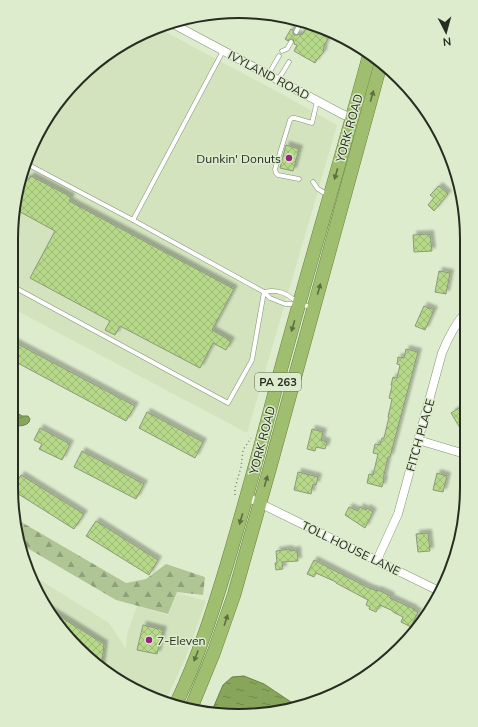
<svg xmlns="http://www.w3.org/2000/svg" width="478" height="727" font-family="Mulish,sans-serif">
  <defs>
    <pattern id="forest-firs" width="22" height="20" patternUnits="userSpaceOnUse"><rect width="22" height="20" fill="#afc593"/><path d="M5 1l3.5 6h-7zM16 11l3.5 6h-7z" fill="#8ea078"/></pattern>
    <pattern id="water-ripples" width="26" height="14" patternUnits="userSpaceOnUse"><rect width="26" height="14" fill="#87a65a"/><path d="M2 4q2-2 4 0t4 0M15 11q2-2 4 0t4 0" fill="none" stroke="#6e884a"/></pattern>
    <pattern id="building-cross-hatch" width="8" height="8" patternUnits="userSpaceOnUse"><rect width="8" height="8" fill="#b6d889"/><path d="M0 0l8 8M0 8l8-8" fill="none" stroke="#9cba76"/></pattern>
    <filter id="shadow"><feDropShadow dx="3.5" dy="-3.5" stdDeviation="1" flood-color="#0004"/></filter>
  </defs>
  <rect width="100%" height="100%" fill="#deecce"/>
  <g fill="#d2e3be">
    <path d="M 160,29 L 287,97 L 337,125 L 313,208 L 247,433 L 12,308 L 13,209 L 34,138 L 68,88 L 138,34 Z"/>
    <path d="M 35,577 L 109,623 L 126,649 L 125,658 L 127,635 L 137,606 L 168,615 L 177,593 L 206,601 L 185,659 L 165,702 L 152,699 L 100,669 L 50,615 L 31,578 Z"/>
  </g>
  <path fill="url(#forest-firs)" d="M 16,518 L 23,523 L 126,583 L 146,579 L 166,564 L 205,577 L 203,595 L 177,592 L 168,614 L 116,600 L 22,545 L 21,548 Z"/>
  <g fill="url(#water-ripples)" stroke="#6a8249">
    <path d="M 13,412 L 16,412 L 22,416 L 28,416 L 30,419 L 29,422 C 27,425 20,427 16,425 L 14,422 L 11,421 L 12,414 Z"/>
    <path d="M 244,676 L 264,684 L 297,706 L 284,712 L 224,715 L 211,713 L 223,685 L 232,677 Z"/>
  </g>
  <g fill="url(#building-cross-hatch)" stroke="#8c997c" filter="url(#shadow)">
    <path d="M 309,23 L 330,35 L 324,46 L 323,53 L 318,58 L 315,63 L 294,51 L 297,45 L 294,44 L 294,42 L 293,39 L 291,39 L 288,41 L 285,39 L 291,29 L 293,30 L 293,33 L 294,35 L 297,35 L 299,34 L 302,35 Z"/>
    <path d="M 286,145 L 299,149 L 293,171 L 280,168 Z"/>
    <path d="M 31,176 L 71,197 L 69,201 L 234,289 L 212,330 L 231,341 L 226,350 L 213,343 L 200,368 L 120,326 L 115,335 L 105,330 L 110,321 L 30,278 L 55,231 L 13,208 L 16,200 L 27,178 L 29,179 Z"/>
    <path d="M 439,186 L 448,194 L 434,211 L 428,205 L 434,198 L 430,195 Z"/>
    <path d="M 430,234 L 432,251 L 414,252 L 413,235 Z"/>
    <path d="M 439,271 L 450,273 L 446,294 L 435,292 Z"/>
    <path d="M 424,306 L 434,310 L 425,330 L 415,326 Z"/>
    <path d="M 12,341 L 135,406 L 126,421 L 12,360 Z"/>
    <path d="M 406,349 L 418,352 L 390,457 L 388,457 L 383,479 L 384,480 L 382,487 L 367,483 L 369,474 L 373,475 L 378,454 L 373,453 L 375,444 L 380,445 L 382,438 L 384,438 L 389,417 L 388,417 L 392,399 L 389,398 L 392,386 L 391,385 L 393,377 L 397,378 L 400,365 L 397,364 L 398,357 L 404,358 Z"/>
    <path d="M 466,404 L 465,425 L 460,428 L 451,413 Z"/>
    <path d="M 147,412 L 203,442 L 195,458 L 139,428 Z"/>
    <path d="M 40,428 L 70,444 L 62,460 L 39,449 L 42,444 L 34,440 Z"/>
    <path d="M 312,429 L 323,432 L 321,440 L 327,442 L 325,449 L 316,447 L 315,451 L 307,449 Z"/>
    <path d="M 82,451 L 144,484 L 136,499 L 74,467 Z"/>
    <path d="M 298,472 L 318,477 L 316,485 L 313,484 L 311,494 L 294,490 Z"/>
    <path d="M 437,473 L 447,476 L 443,492 L 433,490 Z"/>
    <path d="M 21,475 L 84,514 L 74,529 L 12,490 Z"/>
    <path d="M 349,507 L 358,511 L 360,507 L 366,510 L 367,508 L 373,512 L 365,528 L 345,515 Z"/>
    <path d="M 96,521 L 158,560 L 149,575 L 86,536 Z"/>
    <path d="M 428,533 L 430,551 L 418,552 L 416,534 Z"/>
    <path d="M 289,549 L 290,551 L 297,550 L 298,561 L 282,562 L 283,569 L 276,570 L 275,563 L 277,563 L 276,551 Z"/>
    <path d="M 314,560 L 369,588 L 378,591 L 378,590 L 391,596 L 390,598 L 414,609 L 413,610 L 418,612 L 411,627 L 401,622 L 403,617 L 393,612 L 393,611 L 380,605 L 376,612 L 369,609 L 370,607 L 366,605 L 368,600 L 336,583 L 336,582 L 316,573 L 314,577 L 307,574 Z"/>
    <path d="M 46,608 L 104,644 L 101,669 L 50,615 Z"/>
    <path d="M 143,625 L 163,630 L 157,654 L 137,650 Z"/>
  </g>
  <g fill="none" stroke-linecap="round" stroke-linejoin="round">
    <defs>
      <g id="service">
        <path d="M 296,32 L 301,22"/>
        <path d="M 282,51 L 287,49 L 291,42"/>
        <path d="M 268,75 L 279,56"/>
        <path d="M 278,80 L 289,62"/>
        <path d="M 29,157 L 54,109"/>
        <path d="M 27,164 L 133,220 L 264,292 L 270,298 L 285,304 L 299,304 L 312,307"/>
        <path d="M 299,179 L 278,175 L 276,173 L 275,169 L 290,120 L 292,118 L 295,118 L 312,123 L 317,101"/>
        <path d="M 313,182 L 318,189 L 328,195"/>
        <path d="M 133,220 L 223,51"/>
        <path d="M 12,286 L 228,403 L 252,360 L 264,292"/>
        <path d="M 264,292 C 278,289 286,293 297,302"/>
      </g>
      <g id="minor">
        <path d="M 175,25 L 342,114 L 354,119"/>
        <path d="M 418,440 L 465,454"/>
        <path d="M 247,497 L 441,592"/>
        <path d="M 377,560 L 398,514 L 442,353 C 448,338 455,324 466,312"/>
      </g>
      <g id="trunk">
        <path d="M 176,704 C 199,656 215,605 230,554 C 247,496 263,438 278,380 C 307,272 340,164 369,56"/>
        <path d="M 191,708 L 196,696 L 214,652 L 234,595 L 271,464 L 381,63"/>
      </g>
    </defs>
    <use href="#service" stroke="#869276" stroke-width="5"/>
    <use href="#minor" stroke="#869276" stroke-width="9"/>
    <use href="#trunk" stroke="#66813c" stroke-width="14"/>
    <path stroke="#7c8571" stroke-width="1.5" stroke-dasharray="1 3" stroke-linecap="butt" d="M 235,495 L 235,488 L 241,467 L 243,450 L 251,438"/>
    <use href="#service" stroke="#fff" stroke-width="4"/>
    <use href="#minor" stroke="#fff" stroke-width="8"/>
    <use href="#trunk" stroke="#a0be6f" stroke-width="13"/>
  </g>
  <defs><path id="oneway-solid" d="M-6-.8H1V-3.2L6.5 0L1 3.2V.8H-6Z"/></defs>
  <g fill="#5e6e44">
    <use href="#oneway-solid" transform="translate(372 96) rotate(-74)"/>
    <use href="#oneway-solid" transform="translate(336 174) rotate(106)"/>
    <use href="#oneway-solid" transform="translate(319 289) rotate(-75)"/>
    <use href="#oneway-solid" transform="translate(293 326) rotate(106)"/>
    <use href="#oneway-solid" transform="translate(266 481) rotate(-74)"/>
    <use href="#oneway-solid" transform="translate(241 519) rotate(106)"/>
    <use href="#oneway-solid" transform="translate(226 620) rotate(-72)"/>
    <use href="#oneway-solid" transform="translate(196 656) rotate(111)"/>
  </g>
  <g fill="#982481" stroke="#deecce" stroke-width="1.5">
    <circle cx="289" cy="158" r="4"/>
    <circle cx="149" cy="640" r="4"/>
  </g>
  <g text-anchor="middle" dominant-baseline="central" stroke-width="3" stroke-linejoin="round" paint-order="stroke">
    <rect fill="#deecce" stroke="#5f6655" stroke-width="1" x="255" y="373" width="46" height="18" rx="3"/>
    <g font-size="11" font-weight="bold" fill="#282d21">
      <text x="278" y="382">PA 263</text>
    </g>
    <g font-size="12" fill="#282d21" stroke="#deecce">
      <text transform="translate(269 75) rotate(28)">IVYLAND ROAD</text>
      <text transform="translate(349 128) rotate(-74)">YORK ROAD</text>
      <text transform="translate(420 435) rotate(-74)">FITCH PLACE</text>
      <text transform="translate(262 440) rotate(-75)">YORK ROAD</text>
      <text transform="translate(351 548) rotate(26)">TOLL HOUSE LANE</text>
    </g>
    <g font-size="12" fill="#282d21" stroke="#deecce" text-anchor="end">
      <text x="281" y="158">Dunkin' Donuts</text>
      <text x="157" y="640" text-anchor="start">7-Eleven</text>
    </g>
  </g>
  <path d="M0 0H478V727H0ZM239 18H239A221 221 0 0 1 460 239V488A221 221 0 0 1 239 709H239A221 221 0 0 1 18 488V239A221 221 0 0 1 239 18Z" fill="#deecce" fill-rule="evenodd"/>
  <path fill="none" stroke="#282d21" stroke-width="2" d="M239 18H239A221 221 0 0 1 460 239V488A221 221 0 0 1 239 709H239A221 221 0 0 1 18 488V239A221 221 0 0 1 239 18Z"/>
  <g transform="translate(446 32) rotate(174)" stroke="#deecce" stroke-width="3" paint-order="stroke">
  <path d="M0-3L7 15L0 10L-7 15Z" fill="#282d21"/>
  <text y="-6" font-size="11" font-weight="bold" text-anchor="middle" fill="#282d21">N</text>
  </g>
</svg>
